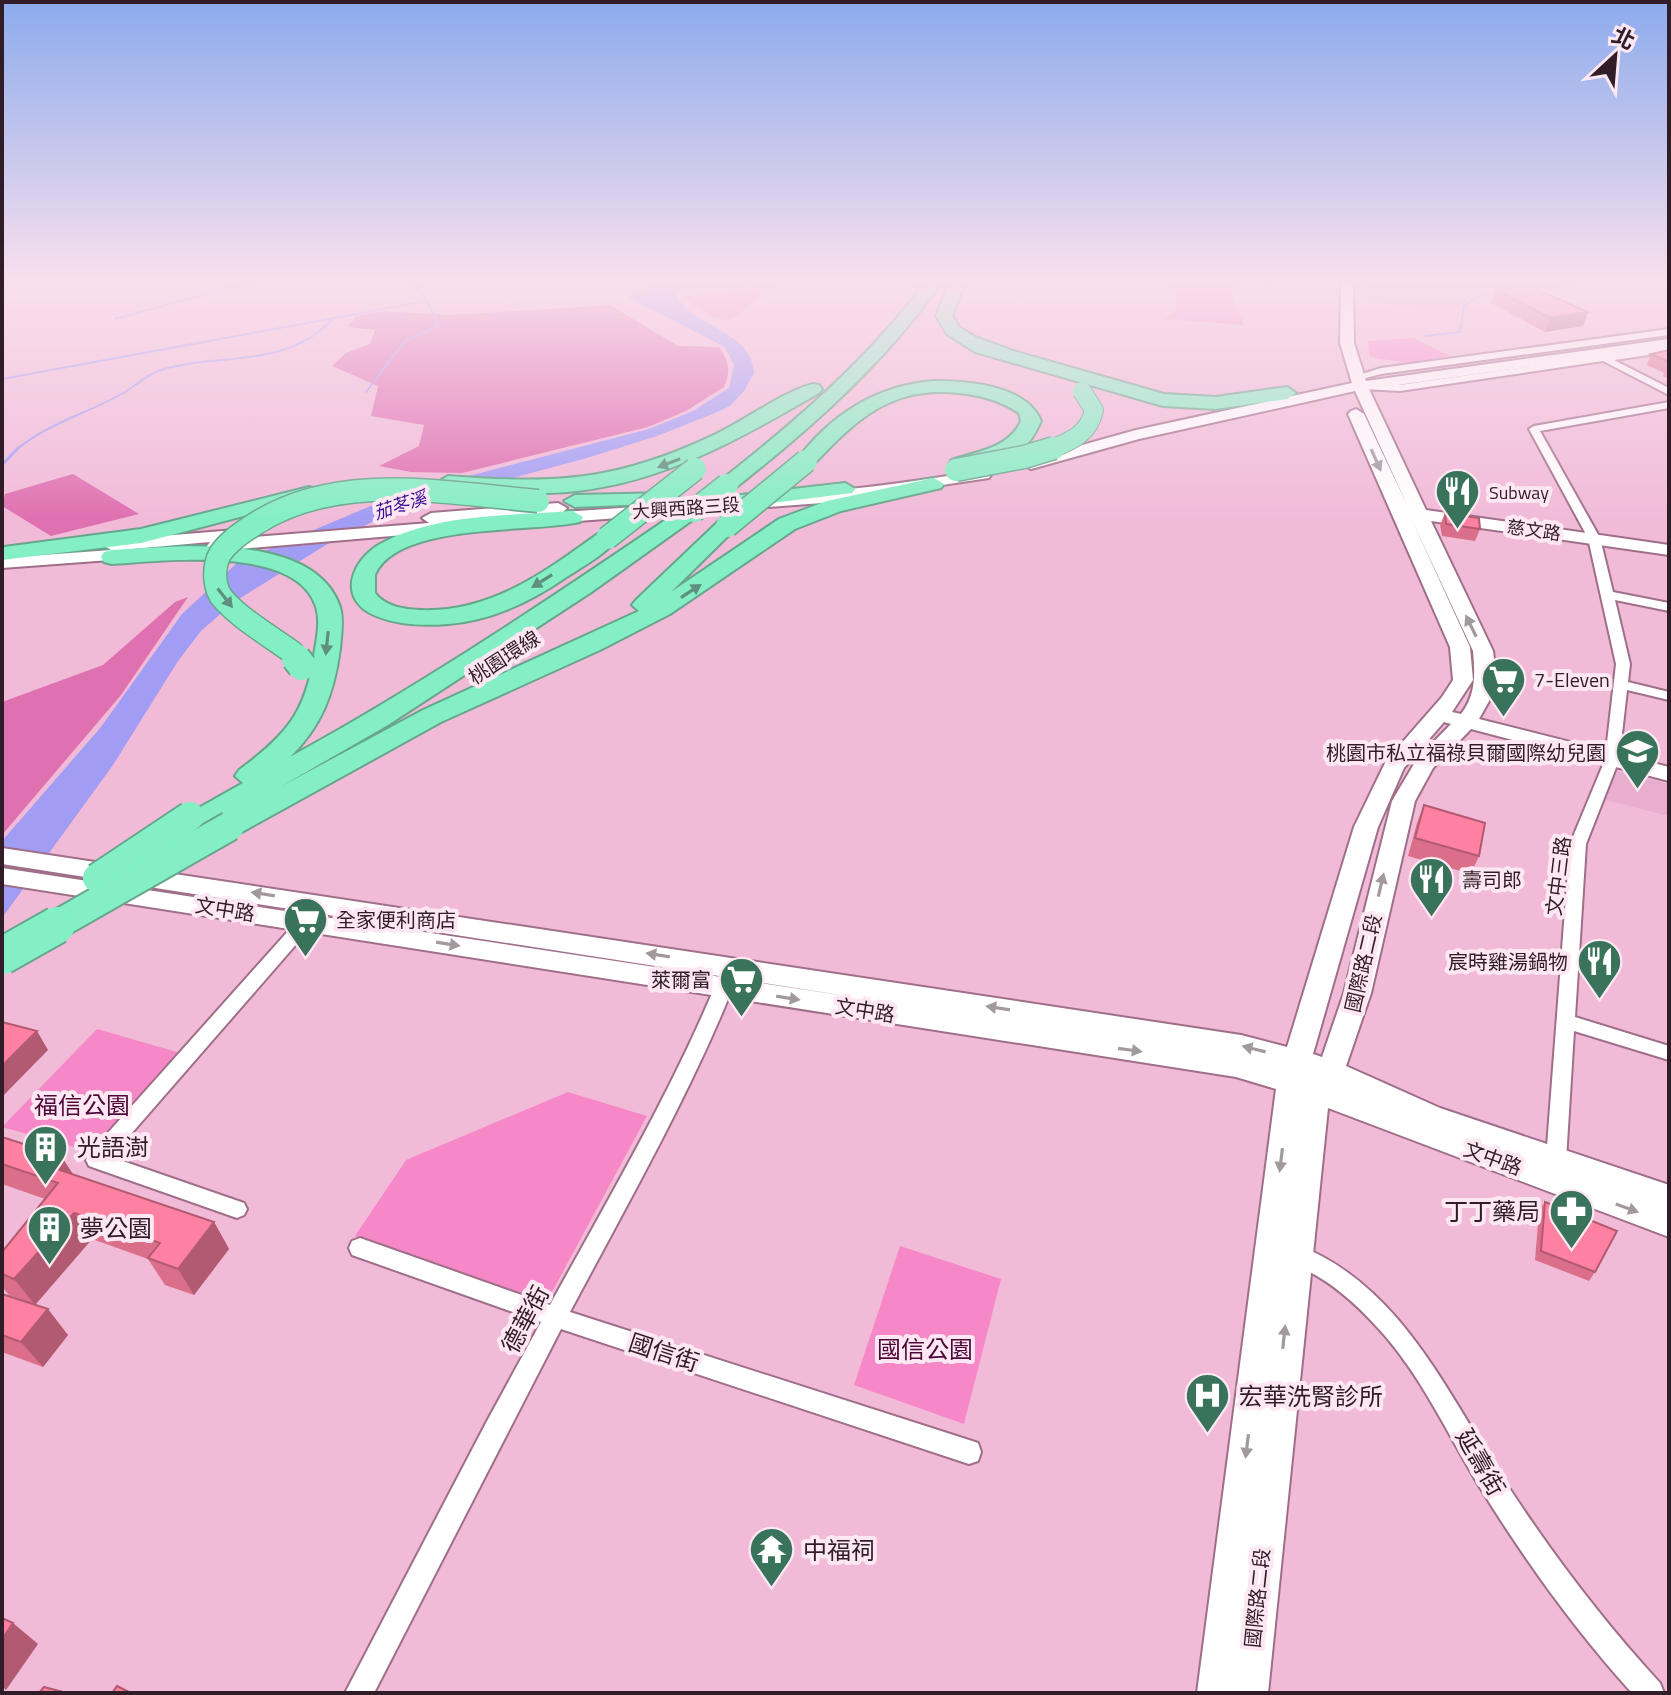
<svg xmlns="http://www.w3.org/2000/svg" width="1671" height="1695" font-family="'Titillium Web','Noto Sans TC',sans-serif">
  <rect width="100%" height="100%" fill="#f1bbd8"/>
  <g fill="#e9adce">
    <path d="M 1367,283 L 1510,283 L 1517,286 L 1480,293 L 1467,299 L 1458,309 L 1366,302 Z"/>
    <path d="M 1616,771 L 1669,784 L 1669,816 L 1602,799 Z"/>
  </g>
  <g fill="#f788c8">
    <path d="M 1170,283 L 1237,283 L 1232,289 L 1233,300 L 1244,325 L 1165,319 L 1176,309 L 1177,295 Z"/>
    <path d="M 777,284 L 730,320 L 714,318 L 682,297 Z"/>
    <path d="M 1413,338 L 1450,356 L 1409,363 L 1369,357 L 1368,341 Z"/>
    <path d="M 97,1029 L 184,1054 L 95,1153 L 2,1127 Z"/>
    <path d="M 568,1092 L 647,1116 L 546,1303 L 355,1236 L 406,1160 Z"/>
    <path d="M 900,1246 L 1001,1279 L 964,1424 L 854,1385 Z"/>
  </g>
  <g fill="#df71b1">
    <path d="M 610,305 L 678,346 L 719,347 C 729,361 731,371 724,387 L 686,411 L 648,427 L 462,473 L 411,472 L 379,466 L 419,446 L 424,425 L 371,416 L 378,386 L 332,366 L 346,353 L 370,344 L 375,330 L 348,327 L 356,316 L 383,311 L 450,315 Z"/>
    <path d="M 73,474 L 139,514 L 51,536 L 2,506 L 5,494 Z"/>
    <path d="M 188,597 L 121,695 L 2,835 L 2,702 L 103,665 L 175,602 Z"/>
  </g>
  <path fill="#a29df4" d="M 666,283 L 748,283 L 743,287 L 686,287 L 676,291 C 681,326 751,326 754,373 L 744,391 L 730,406 L 715,413 L 657,436 L 587,458 L 398,509 L 326,545 L 234,602 L 201,631 L 178,661 L 113,765 L 2,918 L 2,841 L 101,727 L 182,614 L 238,562 L 399,494 L 649,429 L 693,411 L 729,388 L 734,365 L 725,347 L 628,297 L 636,291 Z"/>
  <g fill="none" stroke-linecap="round" stroke-linejoin="round">
    <g stroke="#a29df4" stroke-width="2">
      <path d="M 1531,288 L 1573,283"/>
      <path d="M 115,319 L 246,283"/>
      <path d="M 1425,336 L 1460,332 L 1464,306 L 1479,296 L 1498,292"/>
      <path d="M 2,379 L 427,301 L 415,283"/>
      <path d="M 366,392 L 405,341 L 439,326 L 427,301"/>
      <path d="M 16,450 C 48,423 89,413 125,392 C 137,385 147,374 161,370 C 224,351 283,371 334,318"/>
    </g>
    <path stroke="#a29df4" stroke-width="3" d="M 2,465 L 18,448"/>
    <defs>
      <g id="street">
        <path d="M 1669,329 L 1669,335 L 1381,374 L 1358,380 L 1353,377 L 1381,368 Z"/>
        <path d="M 1669,346 L 1669,352 L 1614,360 L 1669,388 L 1669,395 L 1603,361 L 1400,391 L 1362,389 L 1357,386 L 1362,383 L 1400,385 Z"/>
        <path d="M 1669,402 L 1669,408 L 1540,431 L 1600,538 L 1613,592 L 1669,603 L 1669,611 L 1615,600 L 1630,664 L 1628,682 L 1669,692 L 1669,700 L 1627,690 L 1619,760 L 1586,844 L 1575,1017 L 1669,1046 L 1669,1060 L 1574,1031 L 1566,1160 L 1563,1166 L 1556,1169 L 1549,1166 L 1546,1160 L 1570,844 L 1605,760 L 1616,664 L 1588,538 L 1529,429 L 1534,426 Z"/>
        <path d="M 313,908 L 319,910 L 321,914 L 319,918 L 111,1157 L 244,1203 L 247,1209 L 244,1215 L 237,1218 L 89,1166 L 86,1160 L 89,1154 L 307,910 Z"/>
        <path d="M 732,961 L 738,962 L 741,967 C 695,1086 630,1199 570,1312 L 969,1440 L 978,1443 L 981,1452 L 978,1461 L 969,1464 L 561,1329 L 374,1693 L 345,1693 L 486,1423 L 541,1322 L 352,1255 L 349,1248 L 352,1241 L 360,1238 L 550,1305 C 611,1194 676,1084 723,967 L 726,962 Z"/>
        <path d="M 1293,1243 C 1400,1283 1445,1390 1504,1480 C 1550,1551 1602,1620 1660,1683 L 1664,1693 L 1632,1693 C 1575,1630 1524,1559 1479,1486 C 1447,1433 1420,1373 1377,1327 C 1356,1304 1334,1284 1306,1270 C 1297,1265 1287,1263 1282,1253 L 1285,1246 Z"/>
      </g>
      <g id="secondary">
        <path d="M 1341,283 L 1353,283 L 1354,343 L 1366,381 L 1669,339 L 1669,347 L 1369,389 L 1426,510 L 1669,545 L 1669,555 L 1431,521 L 1493,651 L 1496,675 L 1493,694 L 1479,719 L 1669,767 L 1669,781 L 1471,729 L 1433,768 L 1415,801 L 1371,993 L 1346,1066 L 1440,1108 L 1669,1185 L 1669,1237 L 1328,1108 L 1268,1693 L 1197,1693 L 1276,1089 L 1236,1077 L 2,884 L 2,868 L 866,999 L 2,864 L 2,848 L 1241,1035 L 1287,1047 L 1354,827 L 1386,761 L 1442,697 L 1453,680 L 1450,647 L 1348,414 L 1351,411 L 1356,409 L 1364,414 L 1408,507 L 1355,391 L 1139,439 L 1031,469 L 1023,464 L 1025,461 L 1136,430 L 1352,383 L 1340,343 ZM 1411,518 L 1473,651 C 1475,674 1476,695 1461,714 L 1452,712 L 1473,680 L 1470,647 ZM 1444,722 L 1451,724 L 1417,759 L 1392,801 L 1344,993 L 1322,1057 L 1313,1054 L 1378,827 L 1404,768 Z"/>
        <path d="M 983,470 L 991,475 L 989,478 L 822,503 L 551,523 L 542,518 L 546,514 L 453,521 L 459,526 L 450,531 L 216,551 L 210,550 L 207,546 L 210,542 L 132,549 L 140,554 L 137,558 L 2,568 L 2,558 L 111,550 L 103,545 L 112,540 L 235,530 L 241,531 L 244,535 L 241,538 L 429,523 L 422,518 L 431,513 L 558,503 L 567,508 L 563,512 C 703,502 844,495 983,470 Z"/>
      </g>
      <g id="highway">
        <path d="M 925,283 L 941,283 C 884,364 811,428 734,489 L 720,489 L 717,485 L 720,481 C 795,422 867,360 925,283 Z"/>
        <path d="M 949,283 L 965,283 L 952,316 L 959,327 L 975,337 L 1013,351 L 1164,394 L 1216,397 L 1287,387 L 1296,393 L 1287,399 L 1216,409 L 1163,406 L 975,352 L 947,334 L 936,316 Z"/>
        <path d="M 934,381 C 968,381 1026,385 1041,421 C 1037,429 1034,437 1027,444 C 1013,455 969,472 952,468 L 949,464 L 952,460 C 978,451 1009,448 1021,421 L 1019,413 C 1003,402 986,397 967,394 C 895,383 859,416 813,465 L 806,467 L 796,461 C 830,415 877,385 934,381 Z"/>
        <path d="M 813,384 L 819,385 L 822,389 L 819,393 C 743,437 666,481 577,491 C 534,496 490,491 448,488 L 438,482 L 448,476 C 556,484 615,482 716,434 C 744,421 784,391 813,384 Z"/>
        <path d="M 934,478 L 944,484 L 941,488 L 841,511 L 795,529 L 670,614 L 600,650 L 441,722 L 240,833 L 230,836 L 220,833 L 215,826 L 217,823 L 198,831 L 188,828 L 183,821 L 188,814 L 243,783 L 235,776 L 239,770 C 285,736 305,714 314,656 C 316,641 321,623 316,607 C 297,544 163,561 112,564 L 104,562 L 101,557 L 104,552 L 112,550 C 175,547 314,530 340,607 C 344,620 341,636 340,649 C 334,693 322,726 290,757 C 427,682 557,594 686,506 L 694,505 L 705,511 L 590,593 L 388,725 L 280,787 L 423,710 L 639,611 L 632,605 L 636,600 L 719,521 L 727,519 L 738,526 L 671,592 L 779,519 L 827,501 Z"/>
        <path d="M 845,483 L 855,489 L 852,493 L 741,507 L 730,501 L 741,495 Z"/>
        <path d="M 309,487 L 316,489 L 319,493 L 316,497 L 141,543 L 2,560 L 4,547 L 141,529 Z"/>
        <path d="M 669,493 L 680,499 L 676,503 L 575,507 L 564,501 L 575,495 Z"/>
        <path d="M 572,511 L 583,517 L 580,522 C 532,533 397,522 375,575 L 375,593 C 386,607 404,609 420,610 C 490,613 545,572 599,533 L 615,533 L 618,538 C 606,554 582,567 565,578 C 530,602 490,621 448,624 C 424,626 398,625 376,616 C 336,600 351,559 382,543 C 438,513 510,516 572,511 Z"/>
      </g>
    </defs>
    <use href="#street" stroke="#9f6f89" stroke-width="4"/>
    <use href="#secondary" stroke="#9f6f89" stroke-width="4"/>
    <use href="#highway" stroke="#67a68d" stroke-width="4"/>
    <use href="#street" fill="#fff" fill-rule="evenodd"/>
    <use href="#secondary" fill="#fff" fill-rule="evenodd"/>
    <use href="#highway" fill="#84efc4" fill-rule="evenodd"/>
    <defs>
      <path id="highway-bridge-far3" d="M 1049,450 C 1071,441 1089,434 1094,410 L 1082,391"/>
      <g id="highway-bridge-far2">
        <path d="M 956,470 L 1024,457 L 1054,448"/>
        <path d="M 694,511 L 727,485"/>
        <path d="M 727,526 L 806,461"/>
        <path d="M 607,538 L 695,469"/>
        <path d="M 298,660 L 292,652 C 270,636 242,620 224,600 C 213,589 213,567 220,554 C 228,542 240,534 252,526 C 335,470 445,493 538,501"/>
      </g>
      <g id="highway-bridge-far1">
        <path d="M 296,658 L 302,666"/>
        <path d="M 97,878 L 190,816"/>
        <path d="M 53,927 L 230,826"/>
      </g>
      <path id="highway-bridge" d="M 2,956 L 57,925"/>
    </defs>
    <use href="#highway-bridge-far3" stroke="#67a68d" stroke-width="20" stroke-linecap="butt"/>
    <use href="#highway-bridge-far2" stroke="#67a68d" stroke-width="25" stroke-linecap="butt"/>
    <use href="#highway-bridge-far1" stroke="#67a68d" stroke-width="32" stroke-linecap="butt"/>
    <use href="#highway-bridge" stroke="#67a68d" stroke-width="40" stroke-linecap="butt"/>
    <use href="#highway-bridge-far3" stroke="#84efc4" stroke-width="18"/>
    <use href="#highway-bridge-far2" stroke="#84efc4" stroke-width="22"/>
    <use href="#highway-bridge-far1" stroke="#84efc4" stroke-width="28"/>
    <use href="#highway-bridge" stroke="#84efc4" stroke-width="36"/>
  </g>
  <g fill="#db6f8a">
    <path d="M 1496,290 L 1588,312 L 1583,326 L 1545,332 L 1491,303 Z"/>
    <path d="M 1669,350 L 1669,385 L 1666,383 L 1668,379 L 1663,376 L 1664,373 L 1647,365 L 1651,354 Z"/>
    <path d="M 1445,513 L 1480,529 L 1475,541 L 1442,536 L 1440,525 Z"/>
    <path d="M 1424,805 L 1479,856 L 1471,874 L 1408,856 L 1417,823 Z"/>
    <path d="M 2,1137 L 61,1156 L 73,1175 L 214,1222 L 229,1249 L 194,1295 L 165,1285 L 148,1259 L 92,1239 L 35,1305 L 9,1295 L 2,1287 L 2,1252 L 45,1199 L 2,1184 Z"/>
    <path d="M 1545,1202 L 1595,1272 L 1589,1281 L 1535,1260 L 1539,1211 Z"/>
    <path d="M 2,1294 L 68,1335 L 43,1367 L 2,1352 Z"/>
  </g>
  <g fill="#b25a71">
    <path d="M 1588,312 L 1583,326 L 1545,332 L 1550,318 Z"/>
    <path d="M 37,1031 L 48,1050 L 2,1097 L 2,1066 Z"/>
    <path d="M 61,1156 L 79,1183 L 51,1167 Z"/>
    <path d="M 74,1213 L 92,1239 L 35,1305 L 14,1279 Z"/>
    <path d="M 214,1222 L 229,1249 L 194,1295 L 178,1269 Z"/>
    <path d="M 48,1309 L 68,1335 L 43,1367 L 21,1342 Z"/>
    <path d="M 13,1623 L 38,1644 L 6,1690 L 2,1686 L 2,1639 Z"/>
  </g>
  <g fill="#ff81a1" stroke="#b25a71" stroke-width="2">
    <path d="M 1529,286 L 1588,312 L 1550,318 L 1496,290 Z"/>
    <path d="M 1669,350 L 1669,362 L 1651,354 Z"/>
    <path d="M 1445,513 L 1479,518 L 1480,529 L 1446,524 Z"/>
    <path d="M 1424,805 L 1485,823 L 1479,856 L 1415,838 Z"/>
    <path d="M 2,1022 L 37,1031 L 2,1066 Z"/>
    <path d="M 2,1137 L 61,1156 L 51,1167 L 214,1222 L 178,1269 L 148,1258 L 160,1243 L 74,1213 L 14,1279 L 2,1274 L 2,1252 L 58,1183 L 2,1164 Z"/>
    <path d="M 1545,1202 L 1617,1231 L 1595,1272 L 1541,1251 Z"/>
    <path d="M 2,1294 L 48,1309 L 21,1342 L 2,1335 Z"/>
    <path d="M 2,1618 L 13,1623 L 2,1639 Z"/>
    <path d="M 117,1686 L 131,1693 L 112,1693 Z"/>
    <path d="M 44,1687 L 67,1693 L 39,1693 Z"/>
  </g>
  <defs><path id="oneway-solid" d="M-6-.8H1V-3.2L6.5 0L1 3.2V.8H-6Z" transform="scale(2)"/></defs>
  <g fill="#a2999e">
    <use href="#oneway-solid" transform="translate(1376 460) rotate(66)"/>
    <use href="#oneway-solid" transform="translate(1471 626) rotate(-116)"/>
    <use href="#oneway-solid" transform="translate(1381 885) rotate(-77)"/>
    <use href="#oneway-solid" transform="translate(263 894) rotate(-171)"/>
    <use href="#oneway-solid" transform="translate(448 944) rotate(9)"/>
    <use href="#oneway-solid" transform="translate(658 955) rotate(-171)"/>
    <use href="#oneway-solid" transform="translate(788 998) rotate(9)"/>
    <use href="#oneway-solid" transform="translate(998 1008) rotate(-171)"/>
    <use href="#oneway-solid" transform="translate(1254 1049) rotate(-166)"/>
    <use href="#oneway-solid" transform="translate(1130 1050) rotate(8)"/>
    <use href="#oneway-solid" transform="translate(1281 1160) rotate(97)"/>
    <use href="#oneway-solid" transform="translate(1627 1208) rotate(20)"/>
    <use href="#oneway-solid" transform="translate(1284 1337) rotate(-84)"/>
    <use href="#oneway-solid" transform="translate(1247 1446) rotate(97)"/>
  </g>
  <g fill="#5e907d">
    <use href="#oneway-solid" transform="translate(669 463) rotate(159)"/>
    <use href="#oneway-solid" transform="translate(542 581) rotate(148)"/>
    <use href="#oneway-solid" transform="translate(691 591) rotate(-33)"/>
    <use href="#oneway-solid" transform="translate(225 598) rotate(52)"/>
    <use href="#oneway-solid" transform="translate(327 643) rotate(96)"/>
  </g>
  <linearGradient id="sky" x2="0" y2="1"><stop stop-color="#8cabed"/><stop offset="0.54" stop-color="#f9e0ed"/><stop offset="1" stop-color="#f9e0ed" stop-opacity="0"/></linearGradient>
  <rect width="1671" height="520" fill="url(#sky)"/>
  <defs>
    <symbol id="restaurant-pin" viewBox="-11 -11 22 30"><path d="M0 17L-7.5 6A9.5 9.5 0 1 1 7.5 6Z" fill="#39735c" stroke="#fde7f2"/><path d="M-5-6h1v4h1v-4h1v4h1v-4h1v5L-1.5 .5V6h-2V.5L-5-1ZM5-6V6H3V1.5H1.5Q1.5-4 5-6Z" fill="#fff"/></symbol>
    <symbol id="supermarket-pin" viewBox="-11 -11 22 30"><path d="M0 17L-7.5 6A9.5 9.5 0 1 1 7.5 6Z" fill="#39735c" stroke="#fde7f2"/><path d="M-6-5.5h2.5l.6 2H6L4.5 2H-2.5L-4.4-4H-6ZM-1.5 3.2a1.3 1.3 0 1 0 .1 0ZM3 3.2a1.3 1.3 0 1 0 .1 0Z" fill="#fff"/></symbol>
    <symbol id="school-pin" viewBox="-11 -11 22 30"><path d="M0 17L-7.5 6A9.5 9.5 0 1 1 7.5 6Z" fill="#39735c" stroke="#fde7f2"/><path d="M0-5L7-2L0 1L-7-2ZM-4 1L0 2.5L4 1V4Q0 6-4 4Z" fill="#fff"/></symbol>
    <symbol id="building-pin" viewBox="-11 -11 22 30"><path d="M0 17L-7.5 6A9.5 9.5 0 1 1 7.5 6Z" fill="#39735c" stroke="#fde7f2"/><path d="M-4-6H4V6H1V3H-1V6H-4ZM-2.5-4.3h1.7v1.8h-1.7ZM.8-4.3h1.7v1.8H.8ZM-2.5-1h1.7V.8h-1.7ZM.8-1h1.7V.8H.8Z" fill="#fff"/></symbol>
    <symbol id="pharmacy-pin" viewBox="-11 -11 22 30"><path d="M0 17L-7.5 6A9.5 9.5 0 1 1 7.5 6Z" fill="#39735c" stroke="#fde7f2"/><path d="M-2-6h4v4h4v4h-4v4h-4v-4h-4v-4h4Z" fill="#fff"/></symbol>
    <symbol id="hospital-pin" viewBox="-11 -11 22 30"><path d="M0 17L-7.5 6A9.5 9.5 0 1 1 7.5 6Z" fill="#39735c" stroke="#fde7f2"/><path d="M-5-5h3v3.5h4V-5h3V5h-3V1.5h-4V5h-3Z" fill="#fff"/></symbol>
    <symbol id="temple-pin" viewBox="-11 -11 22 30"><path d="M0 17L-7.5 6A9.5 9.5 0 1 1 7.5 6Z" fill="#39735c" stroke="#fde7f2"/><path d="M0-6L5-2H3V0L6.5 2.5H4V6H1.5V3h-3V6H-4V2.5H-6.5L-3 0V-2H-5Z" fill="#fff"/></symbol>
  </defs>
  <g fill-rule="evenodd">
    <use href="#restaurant-pin" x="1432" y="466" width="51" height="69"/>
    <use href="#supermarket-pin" x="1478" y="654" width="51" height="69"/>
    <use href="#school-pin" x="1612" y="726" width="51" height="69"/>
    <use href="#restaurant-pin" x="1406" y="854" width="51" height="69"/>
    <use href="#supermarket-pin" x="280" y="894" width="51" height="69"/>
    <use href="#restaurant-pin" x="1574" y="936" width="51" height="69"/>
    <use href="#supermarket-pin" x="716" y="954" width="51" height="69"/>
    <use href="#building-pin" x="20" y="1122" width="51" height="69"/>
    <use href="#pharmacy-pin" x="1546" y="1186" width="51" height="69"/>
    <use href="#building-pin" x="24" y="1202" width="51" height="69"/>
    <use href="#hospital-pin" x="1182" y="1370" width="51" height="69"/>
    <use href="#temple-pin" x="746" y="1524" width="51" height="69"/>
  </g>
  <g text-anchor="middle" dominant-baseline="central" stroke-width="8" stroke-linejoin="round" paint-order="stroke">
    <g font-size="18" fill="#301d27" stroke="#fde7f2" text-anchor="start">
      <text x="1489" y="492">Subway</text>
    </g>
    <g font-size="18" font-style="italic" fill="#380c90" stroke="#fde7f2">
      <text transform="translate(400 505) rotate(-18)">茄苳溪</text>
    </g>
    <g font-size="18" fill="#301d27" stroke="#fde7f2">
      <text transform="translate(686 508) rotate(-4)">大興西路三段</text>
      <text transform="translate(1534 530) rotate(8)">慈文路</text>
    </g>
    <g font-size="20" fill="#301d27" stroke="#fde7f2">
      <text transform="translate(504 657) rotate(-33)">桃園環線</text>
      <text transform="translate(1558 876) rotate(-83)">文中三路</text>
      <text transform="translate(225 909) rotate(9)">文中路</text>
      <text transform="translate(1363 963) rotate(-77)">國際路二段</text>
      <text transform="translate(865 1010) rotate(9)">文中路</text>
      <text transform="translate(1493 1158) rotate(20)">文中路</text>
      <text transform="translate(1257 1598) rotate(-84)">國際路二段</text>
    </g>
    <g font-size="20" fill="#301d27" stroke="#fde7f2" text-anchor="start">
      <text x="1534" y="679">7-Eleven</text>
      <text x="1606" y="752" text-anchor="end">桃園市私立福祿貝爾國際幼兒園</text>
      <text x="1462" y="879">壽司郎</text>
      <text x="336" y="919">全家便利商店</text>
      <text x="1568" y="961" text-anchor="end">宸時雞湯鍋物</text>
      <text x="711" y="979" text-anchor="end">萊爾富</text>
    </g>
    <g font-size="24" fill="#4e0837" stroke="#fde7f2">
      <text x="82" y="1105">福信公園</text>
      <text x="925" y="1349">國信公園</text>
    </g>
    <g font-size="24" fill="#301d27" stroke="#fde7f2" text-anchor="start">
      <text x="77" y="1147">光語澍</text>
      <text x="1540" y="1211" text-anchor="end">丁丁藥局</text>
      <text x="80" y="1228">夢公園</text>
      <text x="1239" y="1396">宏華洗腎診所</text>
      <text x="803" y="1550">中福祠</text>
    </g>
    <g font-size="24" fill="#301d27" stroke="#fde7f2">
      <text transform="translate(525 1319) rotate(-62)">德華街</text>
      <text transform="translate(664 1352) rotate(18)">國信街</text>
      <text transform="translate(1481 1462) rotate(60)">延壽街</text>
    </g>
  </g>
  <rect width="1671" height="1695" fill="none" stroke="#301d27" stroke-width="8"/>
  <g transform="translate(1615 56) rotate(26)" stroke="#fde7f2" stroke-width="6" paint-order="stroke">
  <path d="M0-6L14 30L0 20L-14 30Z" fill="#301d27"/>
  <text y="-12" font-size="22" font-weight="bold" text-anchor="middle" fill="#301d27">北</text>
  </g>
</svg>
